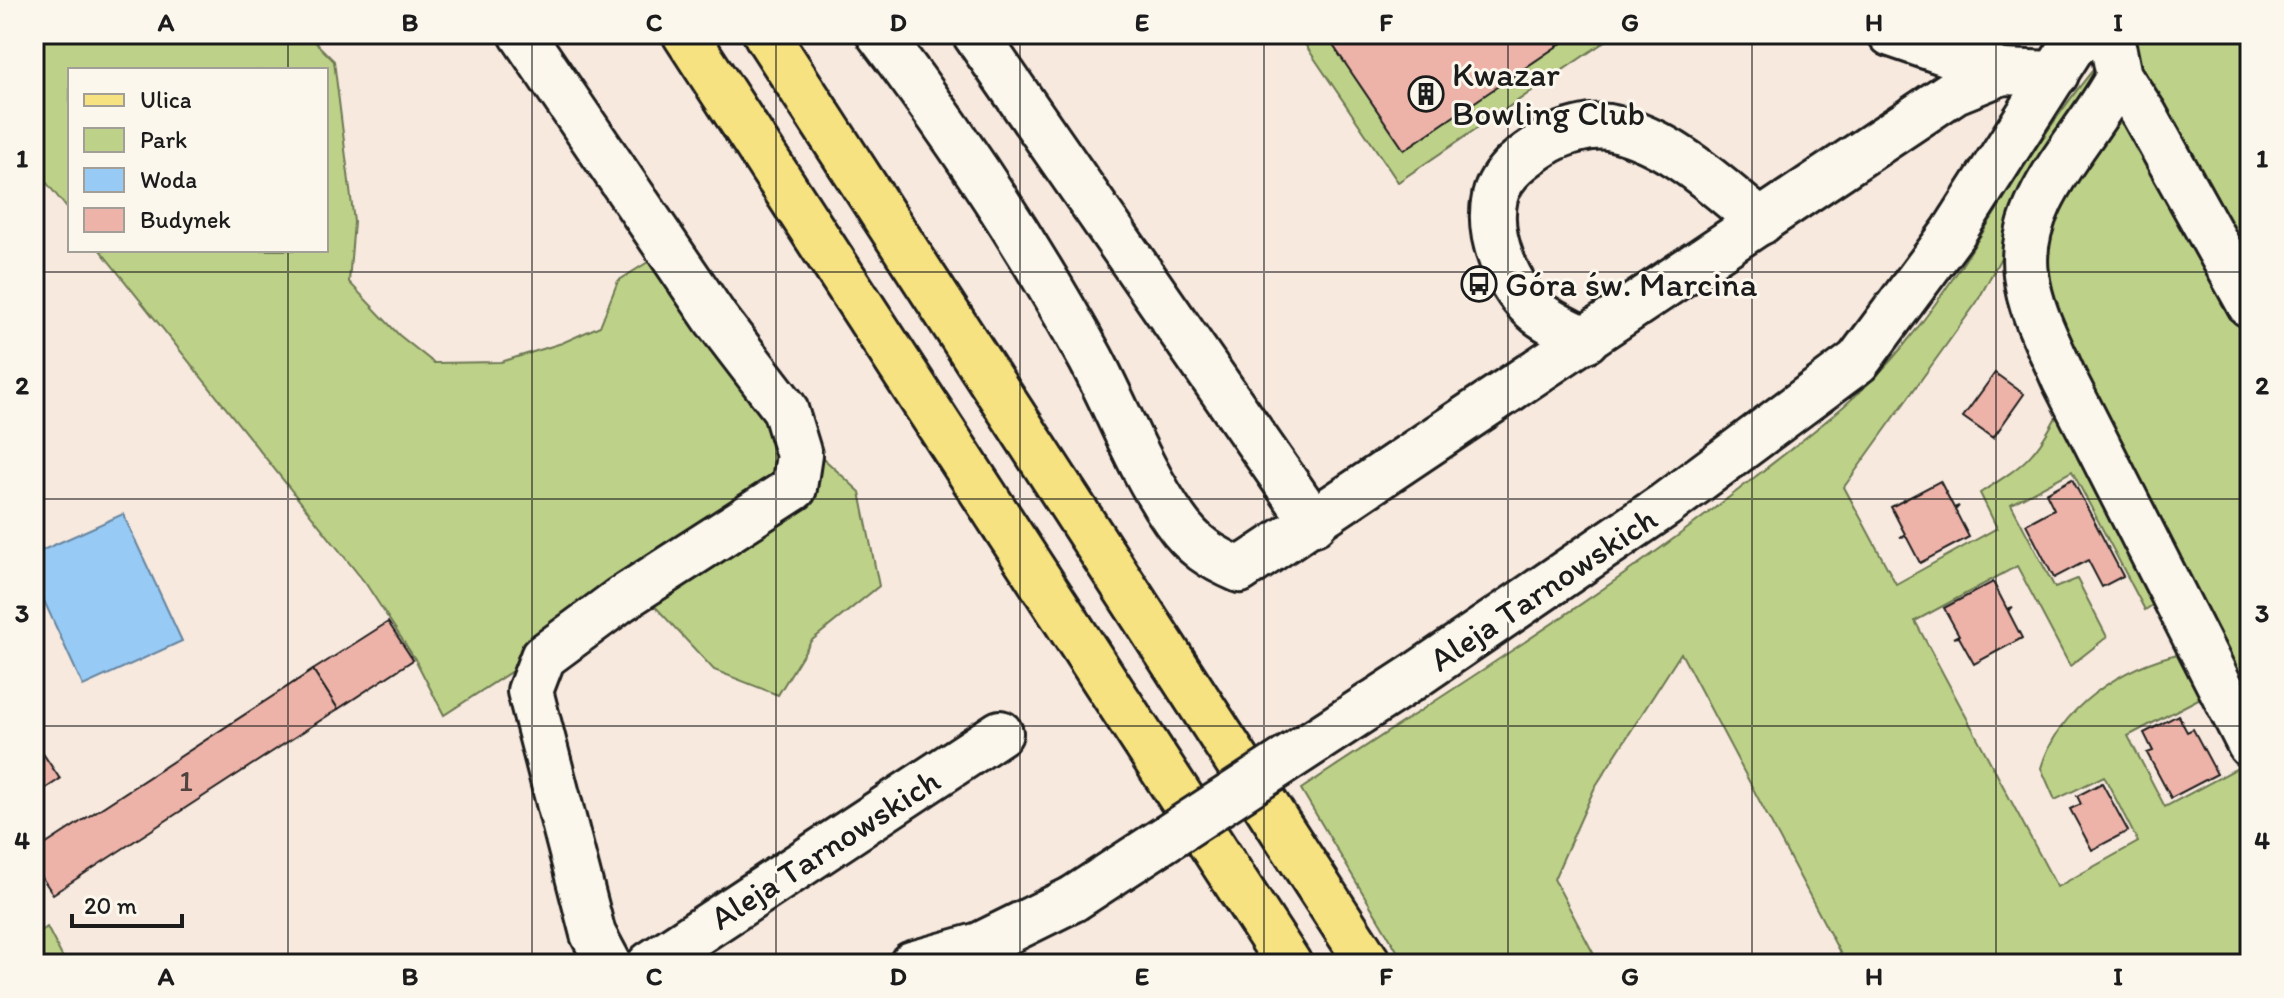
<svg xmlns="http://www.w3.org/2000/svg" width="2284" height="998" font-family="Itim,sans-serif">
  <rect width="100%" height="100%" fill="#f8e9df"/>
  <filter id="ink" filterUnits="userSpaceOnUse"><feTurbulence type="fractalNoise" baseFrequency=".0125" numOctaves="2"/><feDisplacementMap in="SourceGraphic" scale="16" xChannelSelector="R" yChannelSelector="G"/><feConvolveMatrix kernelMatrix="1 2 1 2 8 2 1 2 1" color-interpolation-filters="sRGB"/></filter>
  <g filter="url(#ink)">
    <g fill="#bdd288" stroke="#6c7752" stroke-width="2">
      <path d="M 34,34 L 307,34 L 334,61 L 354,222 L 349,282 L 399,335 L 434,363 L 501,362 L 562,343 L 600,326 L 618,281 L 667,250 L 799,436 L 860,492 L 879,586 L 811,641 L 778,695 L 714,670 L 639,589 L 444,715 L 415,659 L 366,584 L 100,250 L 326,250 L 326,70 L 70,70 L 70,212 L 34,167 Z"/>
      <path d="M 1304,34 L 1616,34 L 1398,182 L 1300,37 Z"/>
      <path d="M 2126,34 L 2250,34 L 2250,278 L 2148,96 Z"/>
      <path d="M 2104,57 L 2108,59 L 1977,302 L 1844,487 L 1896,584 L 1997,528 L 1980,493 C 2024,465 2037,456 2060,409 L 2160,600 L 2145,610 L 2072,471 L 2011,504 L 2055,588 L 2077,579 L 2107,637 L 2070,666 L 2017,566 L 1915,621 L 2057,887 L 2138,842 L 2104,776 L 2055,800 L 2041,768 C 2059,707 2122,666 2182,653 L 2206,695 L 2128,736 L 2165,807 L 2243,765 L 2250,779 L 2250,964 L 1846,964 L 1681,653 L 1595,787 L 1554,879 L 1599,964 L 1405,964 L 1301,789 C 1453,688 1611,591 1755,477 C 1806,437 1863,396 1904,345 C 1978,255 2027,145 2104,57 Z"/>
      <path d="M 2116,116 L 2128,117 L 2250,323 L 2250,719 L 2055,335 L 2040,237 Z"/>
      <path d="M 47,927 L 66,964 L 34,964 L 34,934 Z"/>
    </g>
    <path fill="#97caf4" stroke="#66849e" stroke-width="2" d="M 123,514 L 182,641 L 83,686 L 34,579 L 34,554 Z"/>
    <g fill="#edb3a9" stroke="#1c1c1c" stroke-width="2">
      <path d="M 1334,34 L 1575,34 L 1404,150 L 1328,38 Z"/>
      <path d="M 1995,373 L 2024,394 L 1993,438 L 1963,417 Z"/>
      <path d="M 2072,479 L 2123,576 L 2102,587 L 2088,560 L 2054,578 L 2026,524 L 2054,509 L 2046,493 Z"/>
      <path d="M 1940,481 L 1954,508 L 1959,506 L 1955,510 L 1969,537 L 1920,563 L 1906,536 L 1900,537 L 1905,534 L 1891,507 Z"/>
      <path d="M 1993,582 L 2007,609 L 2013,607 L 2008,611 L 2022,638 L 1974,664 L 1959,637 L 1953,638 L 1959,635 L 1944,608 Z"/>
      <path d="M 388,622 L 413,660 L 338,709 L 313,670 Z"/>
      <path d="M 313,670 L 338,709 L 53,894 L 34,866 L 34,852 Z"/>
      <path d="M 2178,715 L 2187,732 L 2193,729 L 2217,774 L 2171,798 L 2147,753 L 2153,751 L 2144,733 Z"/>
      <path d="M 34,740 L 60,779 L 34,796 Z"/>
      <path d="M 2102,783 L 2128,831 L 2092,850 L 2070,809 L 2081,804 L 2077,796 Z"/>
    </g>
    <g fill="none" stroke-linecap="round" stroke-linejoin="round">
      <defs>
        <g id="minor">
          <path d="M 522,34 L 716,319 L 785,409 L 799,455 L 794,488 L 620,600 L 543,657 L 530,691 L 593,934 L 609,964"/>
          <path d="M 879,34 C 957,137 1029,245 1091,359 C 1119,412 1140,470 1175,520 C 1193,546 1212,558 1240,570 L 1955,91 L 2002,72 L 2056,74"/>
          <path d="M 975,34 L 1314,523"/>
          <path d="M 1891,34 L 2002,72"/>
          <path d="M 2114,51 L 2119,76 L 2144,114 L 2250,305"/>
          <path d="M 2119,76 C 2088,138 2016,199 2026,274 C 2030,311 2050,346 2064,379 L 2250,745"/>
          <path d="M 1586,340 C 1571,332 1552,324 1538,313 C 1508,289 1486,236 1495,197 C 1501,171 1527,154 1548,141 C 1565,132 1594,123 1613,128 C 1671,141 1716,185 1761,222"/>
          <path d="M 1415,676 L 1665,505 L 1858,361 L 1953,233 L 2072,47 L 2087,34"/>
          <path d="M 650,964 L 1000,733"/>
          <path d="M 912,964 L 980,945 L 1073,899"/>
        </g>
        <g id="major">
          <path d="M 685,34 L 1289,964"/>
          <path d="M 766,34 L 1369,964"/>
        </g>
      </defs>
      <use href="#minor" stroke="#1c1c1c" stroke-width="50"/>
      <use href="#major" stroke="#1c1c1c" stroke-width="50"/>
      <use href="#minor" stroke="#fbf7ec" stroke-width="44"/>
      <use href="#major" stroke="#f7e281" stroke-width="44"/>
      <defs>
        <path id="minor-bridge" d="M 1073,899 L 1415,676"/>
      </defs>
      <use href="#minor-bridge" stroke="#1c1c1c" stroke-width="50" stroke-linecap="butt"/>
      <use href="#minor-bridge" stroke="#fbf7ec" stroke-width="44"/>
    </g>
  </g>
  <path fill="none" stroke="#1c1c1c" stroke-width="2" stroke-opacity="0.55" d="M 288,34 L 288,70M 532,34 L 532,964M 776,34 L 776,964M 1020,34 L 1020,964M 1264,34 L 1264,964M 1508,34 L 1508,964M 1752,34 L 1752,964M 1996,34 L 1996,964M 288,250 L 288,964M 34,272 L 2250,272M 34,499 L 2250,499M 34,726 L 2250,726"/>
  <defs>
    <symbol id="building-ring" viewBox="-11 -11 22 22"><circle r="9.5" fill="#fbf7ec" stroke="#1c1c1c" stroke-width="1.5"/><path d="M-4-6H4V6H1V3H-1V6H-4ZM-2.5-4.3h1.7v1.8h-1.7ZM.8-4.3h1.7v1.8H.8ZM-2.5-1h1.7V.8h-1.7ZM.8-1h1.7V.8H.8Z" fill="#1c1c1c"/></symbol>
    <symbol id="bus-ring" viewBox="-11 -11 22 22"><circle r="9.5" fill="#fbf7ec" stroke="#1c1c1c" stroke-width="1.5"/><path d="M-5-6H5V4H4V6H2V4H-2V6H-4V4H-5ZM-3.5-4V0h7V-4ZM-3.5 1.2v1.5H-2V1.2ZM2 1.2v1.5H3.5V1.2Z" fill="#1c1c1c"/></symbol>
  </defs>
  <g fill-rule="evenodd">
    <use href="#building-ring" x="1406" y="74" width="40" height="40"/>
    <use href="#bus-ring" x="1459" y="264" width="40" height="40"/>
  </g>
  <g text-anchor="middle" dominant-baseline="central" stroke-width="6" stroke-linejoin="round" paint-order="stroke">
    <g font-size="30" fill="#50423f">
      <text x="186" y="780">1</text>
    </g>
    <g font-size="34" fill="#1c1c1c" stroke="#fbf7ec" text-anchor="start">
      <text x="1452" y="74">Kwazar<tspan x="1452" dy="39">Bowling Club</tspan></text>
      <text x="1505" y="284">Góra św. Marcina</text>
    </g>
    <g font-size="34" fill="#1c1c1c" stroke="#fbf7ec">
      <text transform="translate(1543 589) rotate(-34)">Aleja Tarnowskich</text>
      <text transform="translate(825 849) rotate(-33)">Aleja Tarnowskich</text>
    </g>
  </g>
  <rect width="2284" height="998" fill="none" stroke="#fbf7ec" stroke-width="88"/>
  <rect x="68" y="68" width="260" height="184" fill="#fbf7ec" stroke="#a29f99" stroke-width="2"/>
  <rect x="84" y="94" width="40" height="12" fill="#f7e281" stroke="#a29f99" stroke-width="2"/>
  <text x="140" y="108" font-size="24" fill="#1c1c1c">Ulica</text>
  <rect x="84" y="128" width="40" height="24" fill="#bdd288" stroke="#a29f99" stroke-width="2"/>
  <text x="140" y="148" font-size="24" fill="#1c1c1c">Park</text>
  <rect x="84" y="168" width="40" height="24" fill="#97caf4" stroke="#a29f99" stroke-width="2"/>
  <text x="140" y="188" font-size="24" fill="#1c1c1c">Woda</text>
  <rect x="84" y="208" width="40" height="24" fill="#edb3a9" stroke="#a29f99" stroke-width="2"/>
  <text x="140" y="228" font-size="24" fill="#1c1c1c">Budynek</text>
  <path d="M72 914v12h110v-12" fill="none" stroke="#1c1c1c" stroke-width="4"/>
  <text x="84" y="914" font-size="24" fill="#1c1c1c" stroke="#fbf7ec" stroke-width="6" paint-order="stroke">20 m</text>
  <rect x="44" y="44" width="2196" height="910" fill="none" stroke="#1c1c1c" stroke-width="3"/>
  <g font-size="26" text-anchor="middle" font-weight="bold" fill="#1c1c1c">
    <text x="166" y="31">A</text>
    <text x="410" y="31">B</text>
    <text x="654" y="31">C</text>
    <text x="898" y="31">D</text>
    <text x="1142" y="31">E</text>
    <text x="1386" y="31">F</text>
    <text x="1630" y="31">G</text>
    <text x="1874" y="31">H</text>
    <text x="2118" y="31">I</text>
    <text x="22" y="167">1</text>
    <text x="2262" y="167">1</text>
    <text x="22" y="394">2</text>
    <text x="2262" y="394">2</text>
    <text x="22" y="622">3</text>
    <text x="2262" y="622">3</text>
    <text x="22" y="849">4</text>
    <text x="2262" y="849">4</text>
    <text x="166" y="985">A</text>
    <text x="410" y="985">B</text>
    <text x="654" y="985">C</text>
    <text x="898" y="985">D</text>
    <text x="1142" y="985">E</text>
    <text x="1386" y="985">F</text>
    <text x="1630" y="985">G</text>
    <text x="1874" y="985">H</text>
    <text x="2118" y="985">I</text>
  </g>
</svg>
